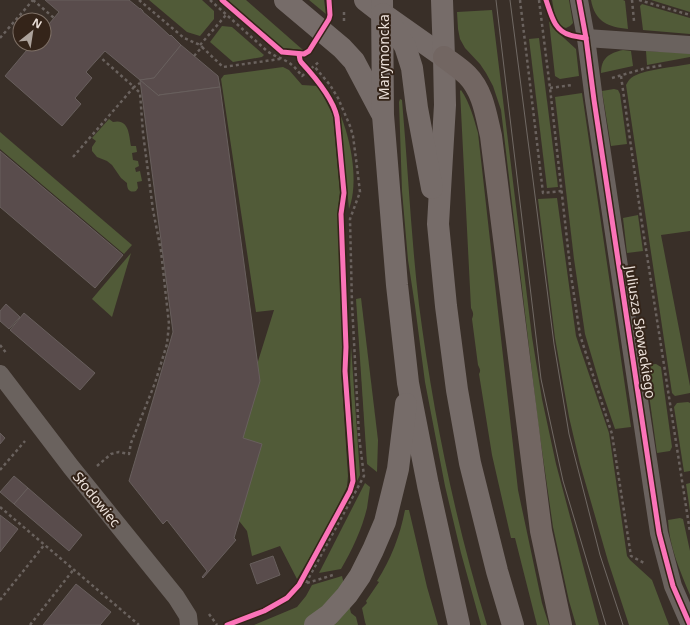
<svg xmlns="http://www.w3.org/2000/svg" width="690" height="625" font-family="'Noto Sans',sans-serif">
  <rect width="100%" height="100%" fill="#392f28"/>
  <g fill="#515b38">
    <path d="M 149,0 L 202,0 L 214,11 L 214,19 L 200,36 L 187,32 Z"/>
    <path d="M 227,0 L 246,0 L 303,50 L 283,48 Z"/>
    <path d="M 309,0 L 324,0 L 326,14 Z"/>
    <path d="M 552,0 L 569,0 L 573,23 L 570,26 L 566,28 C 555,25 554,10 552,0 Z"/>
    <path d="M 591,0 L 623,0 L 625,1 L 628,29 C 608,27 595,22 591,0 Z"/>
    <path d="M 651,0 L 690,0 L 690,12 Z"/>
    <path d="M 642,4 L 690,18 L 690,34 L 643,30 L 640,6 Z"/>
    <path d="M 492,10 L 532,337 L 542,399 L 556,464 L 599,625 L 576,625 L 569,601 L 553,527 L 538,423 L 501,110 L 493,86 L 486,73 L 480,64 L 465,48 L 460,39 L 458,29 L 457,12 Z"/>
    <path d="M 549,21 L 553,28 L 576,49 L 579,76 L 560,79 L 555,76 Z"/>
    <path d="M 222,26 L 232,27 L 264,55 L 262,57 L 233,62 L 210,42 Z"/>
    <path d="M 539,38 L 558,187 L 547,188 L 529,39 Z"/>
    <path d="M 623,50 L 631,51 L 633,66 L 601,73 C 601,58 609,53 623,50 Z"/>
    <path d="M 646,51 L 690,53 L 690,57 L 647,65 Z"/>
    <path d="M 690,64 L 690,231 L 661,235 L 690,386 L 690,393 L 675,396 L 672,393 L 626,85 C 628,81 630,78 634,76 C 648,69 674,67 690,64 Z"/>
    <path d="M 283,67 L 289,70 L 302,85 L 318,86 L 333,115 L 340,192 L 338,210 L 340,283 L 343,347 L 341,369 L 348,476 L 347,487 L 323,535 L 297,579 L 280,546 L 252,556 L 247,531 L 217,493 L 274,310 L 256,312 L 221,79 L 224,75 Z"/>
    <path d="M 614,89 L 618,90 L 620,94 L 627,144 L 611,146 L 602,91 Z"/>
    <path d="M 461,90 C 470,103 474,119 478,133 L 518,490 L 542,603 L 549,625 L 537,625 L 515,538 L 511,538 L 492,455 L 479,374 C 481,371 480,369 478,365 L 472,319 C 474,314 473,312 471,308 L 460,91 Z"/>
    <path d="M 582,93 L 631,427 L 615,429 L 601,388 L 585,334 L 574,259 L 555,97 Z"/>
    <path d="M 400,99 L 402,100 C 408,168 411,237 419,305 C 433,413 455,521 487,625 L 481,625 L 461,553 L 445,486 L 425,382 L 415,306 L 408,260 L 402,191 L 399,102 Z"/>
    <path d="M 340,114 C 351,140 359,182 349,209 Z"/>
    <path d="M 109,119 L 113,122 C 129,118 129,135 131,146 L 136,146 L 137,152 L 132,153 L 133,160 L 138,161 L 139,166 L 135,168 L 136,172 L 140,171 L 142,181 L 137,182 L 138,188 L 136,191 C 130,193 127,190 127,183 L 121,178 L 112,165 L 107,161 L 97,157 L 92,151 L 92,147 L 96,141 L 92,138 Z"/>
    <path d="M 0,132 L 132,245 L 124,254 L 0,149 Z"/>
    <path d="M 557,198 L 576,336 L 609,433 L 627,556 L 630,560 L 652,580 L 669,625 L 629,625 L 608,561 L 591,502 L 580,464 L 569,417 L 555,338 L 538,199 Z"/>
    <path d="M 638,215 L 643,251 L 627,253 L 623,218 Z"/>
    <path d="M 131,253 L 112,317 L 92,299 Z"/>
    <path d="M 361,298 L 378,440 L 377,472 L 367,464 L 356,299 Z"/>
    <path d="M 351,346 L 360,475 L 355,485 L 356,474 L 350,377 Z"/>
    <path d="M 656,364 L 661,367 L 672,447 L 670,451 L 657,453 L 645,365 Z"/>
    <path d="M 688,402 L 690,403 L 690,471 L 684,472 L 674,407 L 677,403 Z"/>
    <path d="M 365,483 L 370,487 C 369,494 368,501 367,508 C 362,529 352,550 341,569 L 319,573 Z"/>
    <path d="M 690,483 L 690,511 L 686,484 Z"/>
    <path d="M 405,510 L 409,510 L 427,587 L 438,625 L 366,625 L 365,622 L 362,608 L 367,603 L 366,601 L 379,582 L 377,581 C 391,559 400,536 405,510 Z"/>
    <path d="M 680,518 L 683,519 L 690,551 L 690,595 C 680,571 669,546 668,520 Z"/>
    <path d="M 342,576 L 351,613 L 356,617 L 358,625 L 254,625 L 297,607 L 306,596 L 312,585 Z"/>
  </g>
  <g fill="#594c4c" stroke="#685f5d">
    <path d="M 45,0 L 129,0 L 140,9 L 140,8 L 143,11 L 143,12 L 155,22 L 170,36 L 171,35 L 181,45 L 154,78 L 140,80 L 105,51 L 86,72 L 92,78 L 75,98 L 81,104 L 62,126 L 5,76 L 32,44 L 44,44 L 44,30 L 59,12 Z"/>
    <path d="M 181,45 L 218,76 L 220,87 L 159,95 L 159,96 L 140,80 L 154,78 Z"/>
    <path d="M 140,80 L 159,96 L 159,95 L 220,87 L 260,381 L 243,438 L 262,444 L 234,538 L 236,540 L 203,578 L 202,577 L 207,571 L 167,520 L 163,524 L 129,481 L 173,332 Z"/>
    <path d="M 0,151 L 123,255 L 95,288 L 0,207 Z"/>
    <path d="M 6,304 L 20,317 L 9,329 L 0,321 L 0,311 Z"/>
    <path d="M 24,313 L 95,373 L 80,390 L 10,330 Z"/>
    <path d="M 0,433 L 5,438 L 0,444 Z"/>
    <path d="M 14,476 L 28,488 L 14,504 L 0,492 Z"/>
    <path d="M 28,488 L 82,535 L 69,551 L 14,504 Z"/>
    <path d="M 0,515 L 18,529 L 0,552 Z"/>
    <path d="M 273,556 L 280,575 L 257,584 L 250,564 Z"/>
    <path d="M 76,584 L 111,612 L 100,625 L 43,625 Z"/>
  </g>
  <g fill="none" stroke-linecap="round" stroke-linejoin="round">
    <g stroke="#6a625e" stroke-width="2.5" stroke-dasharray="3 3" stroke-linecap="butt">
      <path d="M 33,0 L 54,18"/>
      <path d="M 139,0 L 184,38 L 200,45 L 202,47"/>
      <path d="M 210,0 L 267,51 C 274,56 281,58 288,62 C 294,66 298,71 302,76 L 320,61"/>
      <path d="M 520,0 L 543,193 L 562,191"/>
      <path d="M 539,0 L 550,88 L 571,275 L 580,335 L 612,434 L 631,556 L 646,564"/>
      <path d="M 632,0 L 634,21"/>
      <path d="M 639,0 L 690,15"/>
      <path d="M 344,21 L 344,10"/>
      <path d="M 0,38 L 33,0"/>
      <path d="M 200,45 L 226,15"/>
      <path d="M 194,56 L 202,47 L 223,67 L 280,59"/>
      <path d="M 621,76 L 641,217 L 690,532"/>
      <path d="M 612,78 L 646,68 L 664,65"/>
      <path d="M 550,88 L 572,85"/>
      <path d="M 73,157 L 134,87 L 100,57"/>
      <path d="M 0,345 L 7,354"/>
      <path d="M 97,466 L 111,454 L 119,452 L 129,454 L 131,443 L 155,383 L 167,344 L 169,324 L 161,251 L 153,210 L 143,133 L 140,93 L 134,87 L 140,83"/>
      <path d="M 0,470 L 25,441"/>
      <path d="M 0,507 L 139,625"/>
      <path d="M 306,583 L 364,476 L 359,436 L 352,304 L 350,219 L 360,192 L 356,159 L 353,136 L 350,126 L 338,98 L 330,85 L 314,66"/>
      <path d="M 307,583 L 333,575"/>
      <path d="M 0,600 L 45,544"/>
      <path d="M 209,614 L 217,625"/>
      <path d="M 30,625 L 74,569"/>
    </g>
    <g stroke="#6a625e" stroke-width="18">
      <path d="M 579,0 L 586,38 L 594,100 L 659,533 L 673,586 L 690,625"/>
      <path d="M 586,38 L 690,45"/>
      <path d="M 0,374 L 71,467 L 176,597 L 188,616 L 189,625"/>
    </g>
    <g stroke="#766c69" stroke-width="22">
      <path d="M 285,0 L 342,48 L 354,61 L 381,112"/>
      <path d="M 365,0 L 383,14 L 444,57"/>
      <path d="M 382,0 L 383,115 L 397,285 L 408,383 L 428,485 L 459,625"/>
      <path d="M 442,0 L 444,57 L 445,105 L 438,224 L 446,306 L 457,390 L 470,463 L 497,571 L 513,625"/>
      <path d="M 383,14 L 394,29 L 405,46 L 412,68 L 417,108 L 432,188"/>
      <path d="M 315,625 L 329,615 L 347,595 L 360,576 L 373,550 L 385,522 L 398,469 L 406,404"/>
    </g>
    <path stroke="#726662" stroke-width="22" d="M 444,57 C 452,63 460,68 467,75 C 483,91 486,115 491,136 L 541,531 L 561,625"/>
    <g stroke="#706964" stroke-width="1">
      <path d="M 496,0 L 541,379 L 563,481 L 606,625"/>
      <path d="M 510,0 L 554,344 L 569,434 L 600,555 L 623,625"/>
    </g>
    <defs>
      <g id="cycleway">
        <path d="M 222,0 L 282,52 L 304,54 L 309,51 L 329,19 L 330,15 L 329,0"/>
        <path d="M 546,0 C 551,14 554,31 570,35 C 575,37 581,37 586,38"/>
        <path d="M 579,0 L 586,38 L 594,100 L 659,533 L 673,586 L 690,625"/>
        <path d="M 227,625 L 264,611 L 287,598 L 299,585 L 350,491 L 353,481 L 345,371 L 346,347 L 341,214 L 344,193 L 337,117 C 333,98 314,76 301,62 L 300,60 L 299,54"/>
      </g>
    </defs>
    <use href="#cycleway" stroke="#342419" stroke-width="8"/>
    <use href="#cycleway" stroke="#fb73b8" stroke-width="5"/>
  </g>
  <g text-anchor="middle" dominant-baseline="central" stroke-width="4" stroke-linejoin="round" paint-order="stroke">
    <g font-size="14" fill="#ece1da" stroke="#342419">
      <text transform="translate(383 57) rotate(-90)">Marymoncka</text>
      <text transform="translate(641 332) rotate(81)">Juliusza Słowackiego</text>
      <text transform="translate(97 499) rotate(51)">Słodowiec</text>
    </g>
  </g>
  <g transform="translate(32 32) rotate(30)"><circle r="19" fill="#342419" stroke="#7e7066"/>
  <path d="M0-3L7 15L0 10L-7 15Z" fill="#ada39c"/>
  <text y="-6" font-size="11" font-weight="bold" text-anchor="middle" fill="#ece1da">N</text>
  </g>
</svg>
